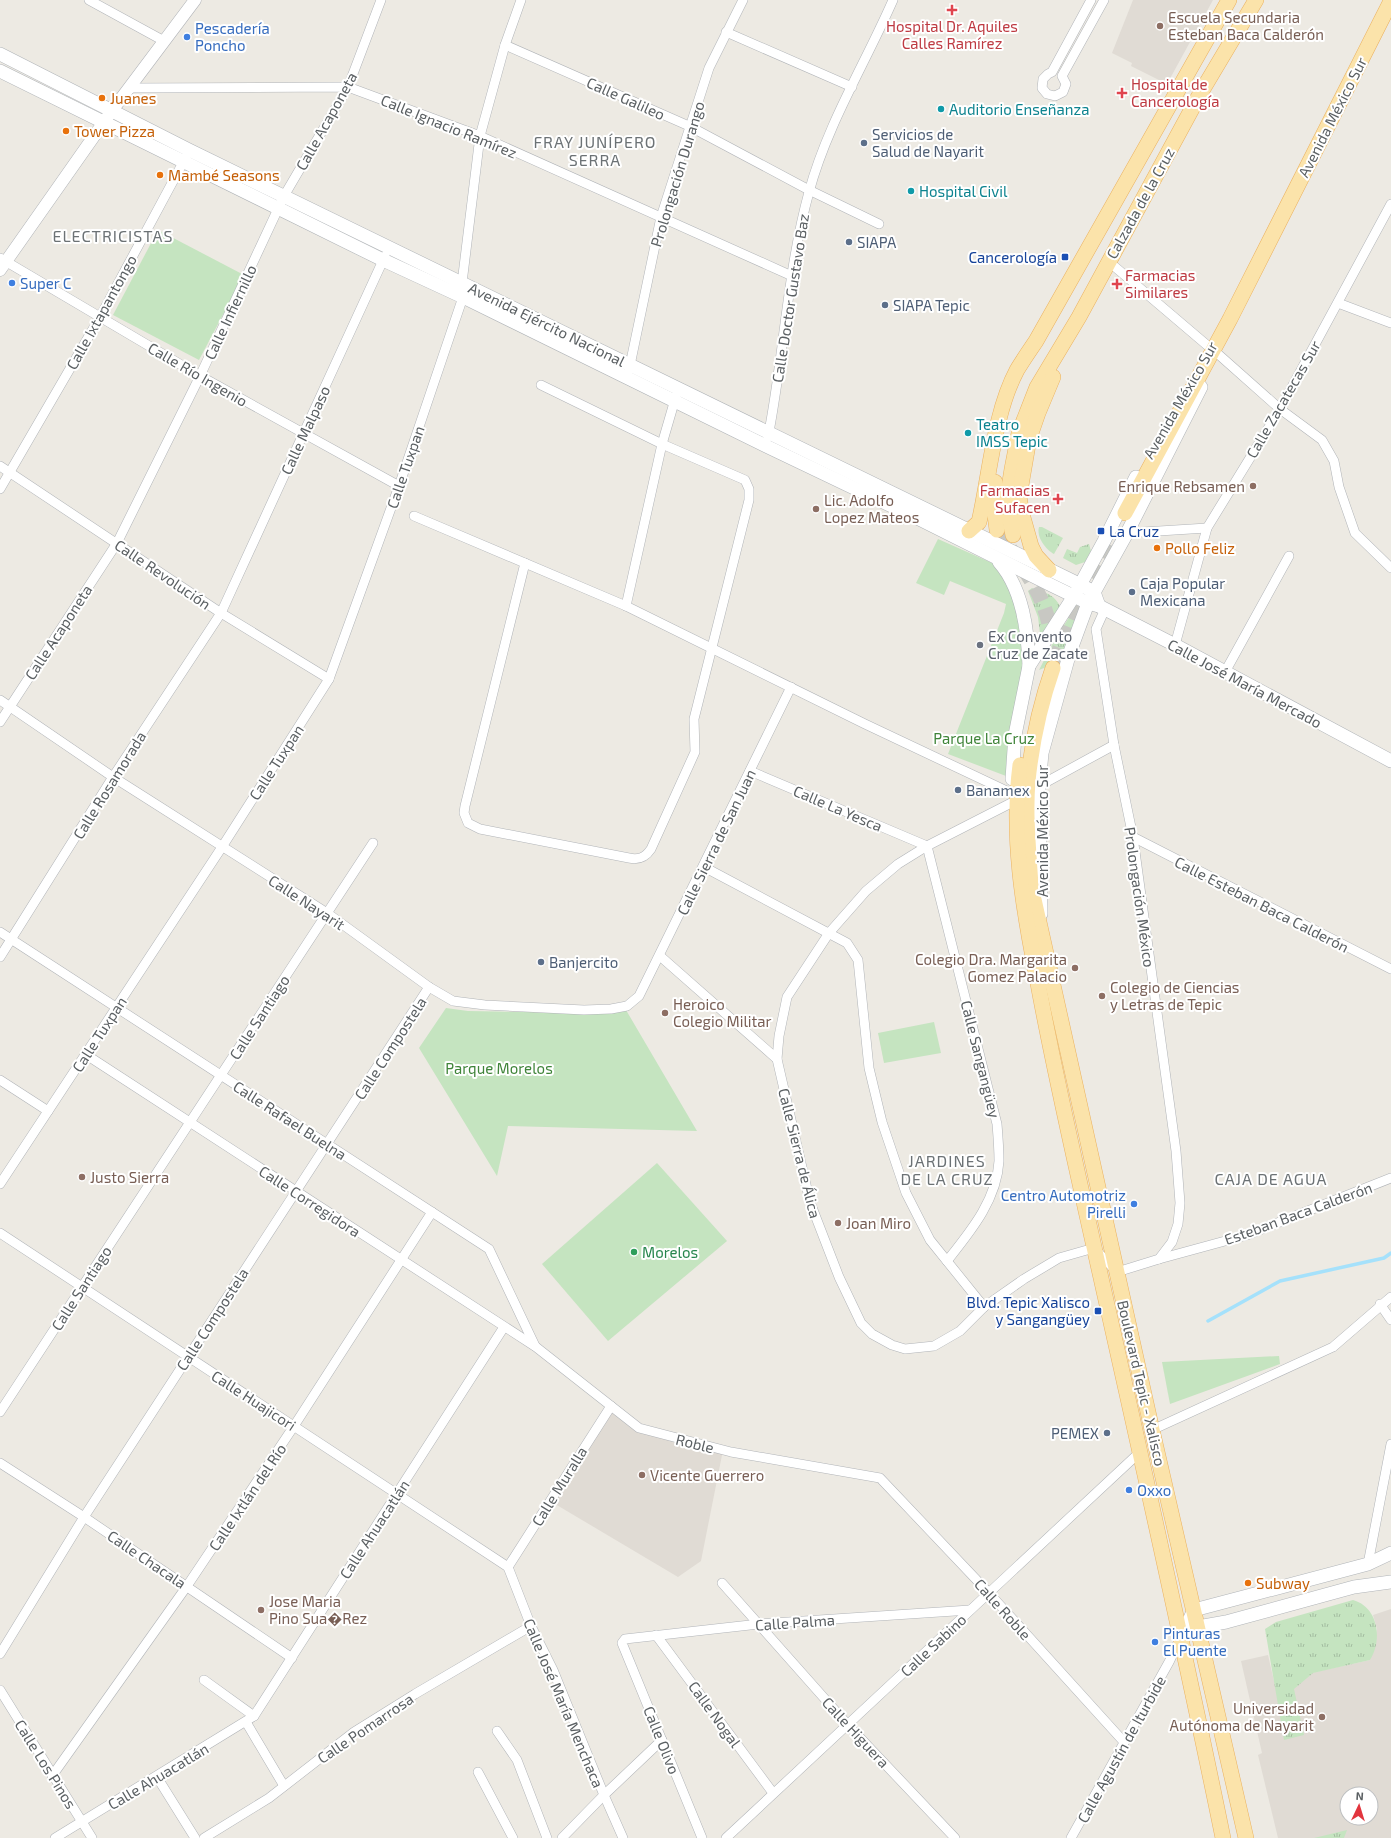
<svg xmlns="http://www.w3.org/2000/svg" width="1391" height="1838" font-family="'Exo 2',sans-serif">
  <defs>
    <pattern id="grass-tufts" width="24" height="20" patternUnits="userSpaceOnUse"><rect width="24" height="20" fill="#c5e4c0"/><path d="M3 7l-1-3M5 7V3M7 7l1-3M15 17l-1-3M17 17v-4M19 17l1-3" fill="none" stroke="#a3bca0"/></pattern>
  </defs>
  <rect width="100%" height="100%" fill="#edeae3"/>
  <g fill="#e0dbd4" fill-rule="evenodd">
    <path d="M 1133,0 L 1213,0 L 1167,84 L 1131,66 L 1132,63 L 1112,53 Z"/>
    <path d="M 611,1406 L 639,1428 L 723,1450 L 701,1561 L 678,1577 L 550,1501 Z"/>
    <path d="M 1391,1609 L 1391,1838 L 1278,1838 L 1258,1755 L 1262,1753 L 1241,1661 L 1268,1655 L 1274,1681 L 1370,1660 L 1377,1629 L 1373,1615 ZM 1347,1794 L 1371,1794 L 1371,1818 L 1347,1818 Z"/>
  </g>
  <g fill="url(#grass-tufts)">
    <path d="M 1039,527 L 1042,527 L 1063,538 L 1054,554 C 1046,550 1036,537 1039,527 Z"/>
    <path d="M 1089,544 L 1091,551 L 1085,562 L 1076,565 L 1063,558 L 1067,549 L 1077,553 L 1080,547 Z"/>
    <path d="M 1032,588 C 1045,593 1053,593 1060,606 L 1042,637 L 1040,634 L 1038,617 L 1028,591 Z"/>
    <path d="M 1075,608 L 1078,608 L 1079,610 L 1061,671 L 1049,666 L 1039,670 L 1054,641 Z"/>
    <path d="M 1353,1600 C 1378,1607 1383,1639 1370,1660 L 1313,1673 L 1294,1689 L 1304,1735 L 1284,1740 L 1265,1629 L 1276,1622 Z"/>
    <path d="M 1347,1830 L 1344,1838 L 1314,1838 Z"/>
  </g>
  <g fill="#c5e4c0">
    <path d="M 158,230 L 244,275 L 199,360 L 113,315 Z"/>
    <path d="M 938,539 L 1010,571 L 1028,615 L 1024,687 L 1006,776 L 948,754 L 1004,613 L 1006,604 L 950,581 L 944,595 L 916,583 Z"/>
    <path d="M 446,1008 L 468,1011 L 585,1013 L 626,1010 L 697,1131 L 508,1126 L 497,1176 L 419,1048 Z"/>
    <path d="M 934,1022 L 941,1053 L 884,1063 L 878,1033 Z"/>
    <path d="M 657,1163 L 727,1241 L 608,1341 L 542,1264 Z"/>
    <path d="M 1279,1356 L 1280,1364 L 1170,1404 L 1162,1362 Z"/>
  </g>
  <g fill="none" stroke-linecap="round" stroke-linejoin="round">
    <path stroke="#a5e1fb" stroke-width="3.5" d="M 1208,1321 L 1280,1281 L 1384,1258 L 1391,1253"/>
    <g stroke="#c8c8c3" stroke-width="15" stroke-dasharray="15 8" stroke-linecap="butt">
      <path d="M 997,530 C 1020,564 1051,600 1051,643"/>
      <path d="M 1054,662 L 1073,618 L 1117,529"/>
    </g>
    <defs>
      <g id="minor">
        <path d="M 89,0 L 164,41"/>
        <path d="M 1091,0 L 1052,72 L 1048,74 L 1043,79 L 1042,88 L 1047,94 L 1055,96 L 1063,92 L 1066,84 L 1062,76 L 1104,0"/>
        <path d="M 726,32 L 852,87"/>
        <path d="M 505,45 L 689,126 L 809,190 L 879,224"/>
        <path d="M 130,88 L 348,87 L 480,136 L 792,276"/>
        <path d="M 0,258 L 200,376 L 399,486"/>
        <path d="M 1108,261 L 1208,346"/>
        <path d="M 1338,303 L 1391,323"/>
        <path d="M 1218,354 L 1280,409 L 1322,440 L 1334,461 L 1339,487 L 1355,533 L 1391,568"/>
        <path d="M 629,370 L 661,217 L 709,68 L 743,0"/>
        <path d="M 768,437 C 784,356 787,272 809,192 C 827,125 865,64 893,0"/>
        <path d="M 0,466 L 221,613 L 329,679"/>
        <path d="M 0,489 L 100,317 L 186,157"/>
        <path d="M 414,516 L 626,606 L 865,724 L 1011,793"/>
        <path d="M 1127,533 L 1207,528"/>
        <path d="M 525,563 L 465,806 L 464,813 L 468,823 L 480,829 L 629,858 C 638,860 645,858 651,849 L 695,752 L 694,719 L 749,500 L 749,489 L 745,480 L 662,444 L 541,385"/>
        <path d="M 626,606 L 662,444 L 676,396"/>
        <path d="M 1175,645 L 1207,528 L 1280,409 L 1391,204"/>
        <path d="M 1225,672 L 1289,556"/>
        <path d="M 0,700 L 113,777 L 327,913 L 429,987 L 453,1001 L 485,1005 L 584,1010 L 611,1009 L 627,1006 L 639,996 L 791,687"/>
        <path d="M 0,722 L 117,543 L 200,376 L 284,196 L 348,87 L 381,0"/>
        <path d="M 750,771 L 927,846 L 997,1124 C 998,1136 999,1149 999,1161 C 997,1200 970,1232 947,1261"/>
        <path d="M 1039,786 L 1114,745"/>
        <path d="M 1011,803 L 927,846 L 898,864 L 866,891 L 829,933 L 787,997 L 779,1036 L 777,1059 L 810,1202 L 839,1277 L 861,1323 L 872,1334 L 892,1345 L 905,1349 L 934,1346 L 960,1331 L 984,1307 L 1024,1279 L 1059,1258 L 1094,1248 L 1117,1272 L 1159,1259 L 1172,1242 L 1178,1224 L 1180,1203 L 1176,1151 L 1133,837 L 1114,745 L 1096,629 L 1105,609"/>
        <path d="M 1133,837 L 1391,969"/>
        <path d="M 704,867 L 847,943 L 858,960 L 869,1068 L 882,1122 L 906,1193 L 930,1240 L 984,1307"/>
        <path d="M 0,932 L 489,1249 L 535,1346"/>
        <path d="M 660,956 L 777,1059"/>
        <path d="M 0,957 L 113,777 L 221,613 L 385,256"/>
        <path d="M 85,1054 L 536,1347 L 639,1428 L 731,1452 L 880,1478 L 989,1593 L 1124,1742"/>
        <path d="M 0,1080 L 48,1111"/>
        <path d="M 0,1184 L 222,847 L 329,679 L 399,486 L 463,297 L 462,283 L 480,136 L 505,45 L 521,0"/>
        <path d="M 0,1233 L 508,1567"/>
        <path d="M 1159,1259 L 1247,1235 L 1391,1178"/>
        <path d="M 1380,1304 L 1391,1320"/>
        <path d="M 0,1412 L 373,843"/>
        <path d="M 1152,1430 L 1333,1347 L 1391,1297"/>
        <path d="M 0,1463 L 84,1517 L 292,1658"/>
        <path d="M 1368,1564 L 1391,1444"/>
        <path d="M 508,1567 L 531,1626 L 553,1670 L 604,1795 L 623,1838"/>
        <path d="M 508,1567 L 611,1406"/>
        <path d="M 722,1583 L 848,1725 L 955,1838"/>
        <path d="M 656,1635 L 773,1793"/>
        <path d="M 0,1654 L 84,1517 L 429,987"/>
        <path d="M 204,1680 L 254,1716"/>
        <path d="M 0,1690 L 92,1838"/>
        <path d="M 246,1722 L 284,1786"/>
        <path d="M 497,1731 L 517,1760 L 547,1838"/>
        <path d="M 478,1772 L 513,1838"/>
        <path d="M 52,1776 L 187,1586 L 294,1426 L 432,1212"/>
        <path d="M 157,1777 L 195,1838"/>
        <path d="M 55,1838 L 254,1716 L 504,1327"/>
        <path d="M 204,1838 L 269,1798 L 354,1732 L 415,1694 L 531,1626"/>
        <path d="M 562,1838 L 604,1795 L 662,1740"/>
        <path d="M 702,1838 L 622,1643 L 625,1639 L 759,1624 L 970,1610"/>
        <path d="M 726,1838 L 1140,1452"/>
        <path d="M 1071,1838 L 1169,1662 L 1180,1639"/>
      </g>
      <path id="tertiary" d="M 0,270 L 111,112 L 195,0"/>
      <g id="secondary">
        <path d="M 0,54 L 189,150 L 1079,584 L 1094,592 L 1099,606"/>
        <path d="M 0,71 L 383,260 L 463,297 L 766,446 L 921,520 L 1051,585 L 1088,603 L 1099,606 L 1175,645 L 1391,761"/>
        <path d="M 999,562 C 1023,589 1028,631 1029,666"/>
        <path d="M 1012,779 L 1015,735 L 1029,666 L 1074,596 L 1104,541 L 1136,477"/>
        <path d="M 1041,914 L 1039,786 L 1042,753 L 1070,652 L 1088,603 L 1127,533 L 1201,387"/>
        <path d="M 1189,1633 L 1198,1627 L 1226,1622 L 1354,1587 L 1391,1582"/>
        <path d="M 1181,1637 L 1194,1610 L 1368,1564 L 1391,1553"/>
      </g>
      <g id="primary">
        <path d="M 995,482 L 994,507 L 997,530"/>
        <path d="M 1125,513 L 1230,319 L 1391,1"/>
        <path d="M 969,531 L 979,522 C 990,474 994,413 1017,370 C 1023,360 1030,350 1036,341 L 1229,0"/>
        <path d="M 1013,535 L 1008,511 L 1008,494 L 1012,469 L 1019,433 L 1037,387 L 1079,317 L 1200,94 L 1256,0"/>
        <path d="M 1049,570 L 1036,556 L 1031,546 L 1022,514 L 1019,497 L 1029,439 L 1038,413 L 1053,377"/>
        <path d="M 1053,668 C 1040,705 1032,742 1028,781 C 1025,816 1029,851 1031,886 L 1152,1430 L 1246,1838"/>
        <path d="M 1020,765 C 1011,836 1023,908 1037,978 C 1050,1050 1066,1121 1082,1193 C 1130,1408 1179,1622 1223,1838"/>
      </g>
    </defs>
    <use href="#minor" stroke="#b1b4b8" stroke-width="10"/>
    <use href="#tertiary" stroke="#b1b4b8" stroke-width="13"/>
    <use href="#secondary" stroke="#b0b4b8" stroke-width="14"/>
    <use href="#primary" stroke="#ebb15e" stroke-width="16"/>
    <use href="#minor" stroke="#fff" stroke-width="9"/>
    <use href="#tertiary" stroke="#fff" stroke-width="12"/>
    <use href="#secondary" stroke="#fff" stroke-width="13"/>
    <use href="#primary" stroke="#fbe3aa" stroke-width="15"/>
  </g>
  <g fill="#e0444e" stroke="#fff" stroke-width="1.5">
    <path d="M950 4h4v4h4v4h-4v4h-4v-4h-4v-4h4z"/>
    <path d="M1120 87h4v4h4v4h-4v4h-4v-4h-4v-4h4z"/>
    <path d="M1115 278h4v4h4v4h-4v4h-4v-4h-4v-4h4z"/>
    <path d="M1056 493h4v4h4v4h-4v4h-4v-4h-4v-4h4z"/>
  </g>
  <g fill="#8d6e63" stroke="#fff" stroke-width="1.5">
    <circle cx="1160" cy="26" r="4"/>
    <circle cx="1253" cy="486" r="4"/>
    <circle cx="816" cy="509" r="4"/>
    <circle cx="1075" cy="968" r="4"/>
    <circle cx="1102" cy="996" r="4"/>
    <circle cx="665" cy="1013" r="4"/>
    <circle cx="82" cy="1177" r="4"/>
    <circle cx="838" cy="1223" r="4"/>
    <circle cx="642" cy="1475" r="4"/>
    <circle cx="261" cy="1610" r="4"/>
    <circle cx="1322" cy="1717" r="4"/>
  </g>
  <g fill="#3f7fe0" stroke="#fff" stroke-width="1.5">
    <circle cx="187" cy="37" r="4"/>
    <circle cx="12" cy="283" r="4"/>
    <circle cx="1134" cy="1204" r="4"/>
    <circle cx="1129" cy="1490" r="4"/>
    <circle cx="1155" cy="1642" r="4"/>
  </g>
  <g fill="#e8710a" stroke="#fff" stroke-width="1.5">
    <circle cx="102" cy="98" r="4"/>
    <circle cx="66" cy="131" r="4"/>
    <circle cx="160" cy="175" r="4"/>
    <circle cx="1157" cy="548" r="4"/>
    <circle cx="1248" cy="1583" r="4"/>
  </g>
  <g fill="#0f9aa8" stroke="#fff" stroke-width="1.5">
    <circle cx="941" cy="109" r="4"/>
    <circle cx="911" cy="191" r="4"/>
    <circle cx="968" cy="433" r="4"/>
  </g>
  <g fill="#5c6f8a" stroke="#fff" stroke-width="1.5">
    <circle cx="864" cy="143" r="4"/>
    <circle cx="849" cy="242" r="4"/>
    <circle cx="885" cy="305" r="4"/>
    <circle cx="1132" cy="592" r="4"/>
    <circle cx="958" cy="790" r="4"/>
    <circle cx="541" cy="962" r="4"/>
    <circle cx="1107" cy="1433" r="4"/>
  </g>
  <g fill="#1a4fb4" stroke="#fff" stroke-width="1.5">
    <rect x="1061" y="253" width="8" height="8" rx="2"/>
    <rect x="1097" y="527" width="8" height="8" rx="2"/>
    <rect x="1094" y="1307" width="8" height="8" rx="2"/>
  </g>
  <circle fill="#6b7280" stroke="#fff" stroke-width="1.5" cx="980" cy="645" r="4"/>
  <circle fill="#2e9e5b" stroke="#fff" stroke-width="1.5" cx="634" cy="1252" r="4"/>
  <g text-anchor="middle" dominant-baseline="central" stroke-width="4" stroke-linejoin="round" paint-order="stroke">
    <g font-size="15" fill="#785e54" stroke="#fff" text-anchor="start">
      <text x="1168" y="17">Escuela Secundaria<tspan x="1168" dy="17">Esteban Baca Calderón</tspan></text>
      <text x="1245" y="486" text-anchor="end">Enrique Rebsamen</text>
      <text x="824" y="500">Lic. Adolfo<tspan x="824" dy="17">Lopez Mateos</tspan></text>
      <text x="1067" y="959" text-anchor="end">Colegio Dra. Margarita<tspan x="1067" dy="17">Gomez Palacio</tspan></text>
      <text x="1110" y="987">Colegio de Ciencias<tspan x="1110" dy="17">y Letras de Tepic</tspan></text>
      <text x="673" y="1004">Heroico<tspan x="673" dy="17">Colegio Militar</tspan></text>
      <text x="90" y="1177">Justo Sierra</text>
      <text x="846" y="1223">Joan Miro</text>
      <text x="650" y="1475">Vicente Guerrero</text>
      <text x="269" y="1601">Jose Maria<tspan x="269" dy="17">Pino Sua�Rez</tspan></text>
      <text x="1314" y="1708" text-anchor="end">Universidad<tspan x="1314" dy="17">Autónoma de Nayarit</tspan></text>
    </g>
    <g font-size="15" fill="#be3a42" stroke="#fff" text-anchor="start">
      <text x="952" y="26" text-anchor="middle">Hospital Dr. Aquiles<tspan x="952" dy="17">Calles Ramírez</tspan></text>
      <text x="1131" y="84">Hospital de<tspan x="1131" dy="17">Cancerología</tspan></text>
      <text x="1125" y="275">Farmacias<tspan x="1125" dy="17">Similares</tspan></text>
      <text x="1050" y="490" text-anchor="end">Farmacias<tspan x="1050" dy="17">Sufacen</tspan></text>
    </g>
    <g font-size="15" fill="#366cbe" stroke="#fff" text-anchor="start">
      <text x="195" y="28">Pescadería<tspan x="195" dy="17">Poncho</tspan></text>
      <text x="20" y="283">Super C</text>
      <text x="1126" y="1195" text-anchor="end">Centro Automotriz<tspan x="1126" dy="17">Pirelli</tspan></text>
      <text x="1137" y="1490">Oxxo</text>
      <text x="1163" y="1633">Pinturas<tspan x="1163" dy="17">El Puente</tspan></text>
    </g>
    <g font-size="15" fill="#c56008" stroke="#fff" text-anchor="start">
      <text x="110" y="98">Juanes</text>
      <text x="74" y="131">Tower Pizza</text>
      <text x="168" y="175">Mambé Seasons</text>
      <text x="1165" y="548">Pollo Feliz</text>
      <text x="1256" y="1583">Subway</text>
    </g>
    <g font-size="15" fill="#5b6063" stroke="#fff">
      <text transform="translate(626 98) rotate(24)">Calle Galileo</text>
      <text transform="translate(1332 117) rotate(-63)">Avenida México Sur</text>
      <text transform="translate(326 121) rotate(-61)">Calle Acaponeta</text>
      <text transform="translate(449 126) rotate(22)">Calle Ignacio Ramírez</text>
      <text transform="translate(677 174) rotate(-73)">Prolongación Durango</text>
      <text transform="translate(1140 203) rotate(-61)">Calzada de la Cruz</text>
      <text transform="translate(790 298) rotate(-81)">Calle Doctor Gustavo Baz</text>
      <text transform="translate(101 312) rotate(-61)">Calle Ixtapantongo</text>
      <text transform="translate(230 312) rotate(-65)">Calle Infiernillo</text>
      <text transform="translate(547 324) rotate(26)">Avenida Ejército Nacional</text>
      <text transform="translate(198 374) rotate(30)">Calle Río Ingenio</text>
      <text transform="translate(1283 399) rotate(-60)">Calle Zacatecas Sur</text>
      <text transform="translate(1180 400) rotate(-60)">Avenida México Sur</text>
      <text transform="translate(305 430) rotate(-65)">Calle Malpaso</text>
      <text transform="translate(405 467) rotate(-71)">Calle Tuxpan</text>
      <text transform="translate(163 574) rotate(34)">Calle Revolución</text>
      <text transform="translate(58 632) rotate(-57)">Calle Acaponeta</text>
      <text transform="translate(1245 683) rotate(28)">Calle José María Mercado</text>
      <text transform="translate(276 762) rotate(-57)">Calle Tuxpan</text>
      <text transform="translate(109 785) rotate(-58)">Calle Rosamorada</text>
      <text transform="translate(838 808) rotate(23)">Calle La Yesca</text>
      <text transform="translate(1042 831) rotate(-90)">Avenida México Sur</text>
      <text transform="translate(716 842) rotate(-64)">Calle Sierra de San Juan</text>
      <text transform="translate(1140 897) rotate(82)">Prolongación México</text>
      <text transform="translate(307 902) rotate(33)">Calle Nayarit</text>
      <text transform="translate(1262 904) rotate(27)">Calle Esteban Baca Calderón</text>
      <text transform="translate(259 1017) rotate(-57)">Calle Santiago</text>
      <text transform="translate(99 1034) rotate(-57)">Calle Tuxpan</text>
      <text transform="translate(390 1048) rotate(-57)">Calle Compostela</text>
      <text transform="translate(981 1059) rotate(76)">Calle Sangangüey</text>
      <text transform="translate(290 1120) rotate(33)">Calle Rafael Buelna</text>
      <text transform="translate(800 1153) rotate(76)">Calle Sierra de Álica</text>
      <text transform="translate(310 1201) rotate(33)">Calle Corregidora</text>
      <text transform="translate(1298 1213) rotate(-20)">Esteban Baca Calderón</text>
      <text transform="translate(81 1288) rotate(-57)">Calle Santiago</text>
      <text transform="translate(212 1319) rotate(-57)">Calle Compostela</text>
      <text transform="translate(1142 1383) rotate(77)">Boulevard Tepic - Xalisco</text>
      <text transform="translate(254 1400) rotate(33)">Calle Huajicori</text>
      <text transform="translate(695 1443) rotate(14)">Roble</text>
      <text transform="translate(559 1486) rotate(-58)">Calle Muralla</text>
      <text transform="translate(247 1497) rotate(-56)">Calle Ixtlán del Río</text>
      <text transform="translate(374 1529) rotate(-57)">Calle Ahuacatlán</text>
      <text transform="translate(147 1559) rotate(34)">Calle Chacala</text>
      <text transform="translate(1003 1609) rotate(48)">Calle Roble</text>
      <text transform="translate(795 1622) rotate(-4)">Calle Palma</text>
      <text transform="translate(933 1645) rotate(-43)">Calle Sabino</text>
      <text transform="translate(564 1703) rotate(67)">Calle José María Menchaca</text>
      <text transform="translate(715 1714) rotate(54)">Calle Nogal</text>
      <text transform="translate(365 1728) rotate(-34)">Calle Pomarrosa</text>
      <text transform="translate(856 1732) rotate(47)">Calle Higuera</text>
      <text transform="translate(662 1740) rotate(68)">Calle Olivo</text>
      <text transform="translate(1121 1749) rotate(-61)">Calle Agustín de Iturbide</text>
      <text transform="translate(46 1764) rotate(58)">Calle Los Pinos</text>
      <text transform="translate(158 1776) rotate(-31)">Calle Ahuacatlán</text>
    </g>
    <g font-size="15" fill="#0d838f" stroke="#fff" text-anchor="start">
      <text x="949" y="109">Auditorio Enseñanza</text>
      <text x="919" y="191">Hospital Civil</text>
      <text x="976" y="424">Teatro<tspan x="976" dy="17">IMSS Tepic</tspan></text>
    </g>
    <g font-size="15" fill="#4e5e75" stroke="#fff" text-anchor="start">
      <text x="872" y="134">Servicios de<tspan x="872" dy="17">Salud de Nayarit</tspan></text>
      <text x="857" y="242">SIAPA</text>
      <text x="893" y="305">SIAPA Tepic</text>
      <text x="1140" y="583">Caja Popular<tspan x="1140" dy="17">Mexicana</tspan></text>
      <text x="966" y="790">Banamex</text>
      <text x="549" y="962">Banjercito</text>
      <text x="1099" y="1433" text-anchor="end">PEMEX</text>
    </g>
    <g font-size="15" fill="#164399" stroke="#fff" text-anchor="end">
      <text x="1057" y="257">Cancerología</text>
      <text x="1109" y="531" text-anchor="start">La Cruz</text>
      <text x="1090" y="1302">Blvd. Tepic Xalisco<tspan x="1090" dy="17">y Sangangüey</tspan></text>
    </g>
    <g font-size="15" fill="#5b616d" stroke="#fff" text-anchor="start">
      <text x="988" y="636">Ex Convento<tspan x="988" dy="17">Cruz de Zacate</tspan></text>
    </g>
    <g font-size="15" fill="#3f8439" stroke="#fff">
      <text x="984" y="738">Parque La Cruz</text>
      <text x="499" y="1068">Parque Morelos</text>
    </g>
    <g font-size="15" fill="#27864d" stroke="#fff" text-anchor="start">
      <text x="642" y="1252">Morelos</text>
    </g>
    <g font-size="16" letter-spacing="1" fill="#6c7275" stroke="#fff">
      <text x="595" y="141">FRAY JUNÍPERO<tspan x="595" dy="18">SERRA</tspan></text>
      <text x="113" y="235">ELECTRICISTAS</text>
      <text x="947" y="1160">JARDINES<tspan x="947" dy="18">DE LA CRUZ</tspan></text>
      <text x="1271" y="1178">CAJA DE AGUA</text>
    </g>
  </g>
  <g transform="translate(1359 1806) rotate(4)"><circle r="19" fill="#ffffff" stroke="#bdbfc1"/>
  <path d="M0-3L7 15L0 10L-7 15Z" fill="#e2353e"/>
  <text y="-6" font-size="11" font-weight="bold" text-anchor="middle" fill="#5b6063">N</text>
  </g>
</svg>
